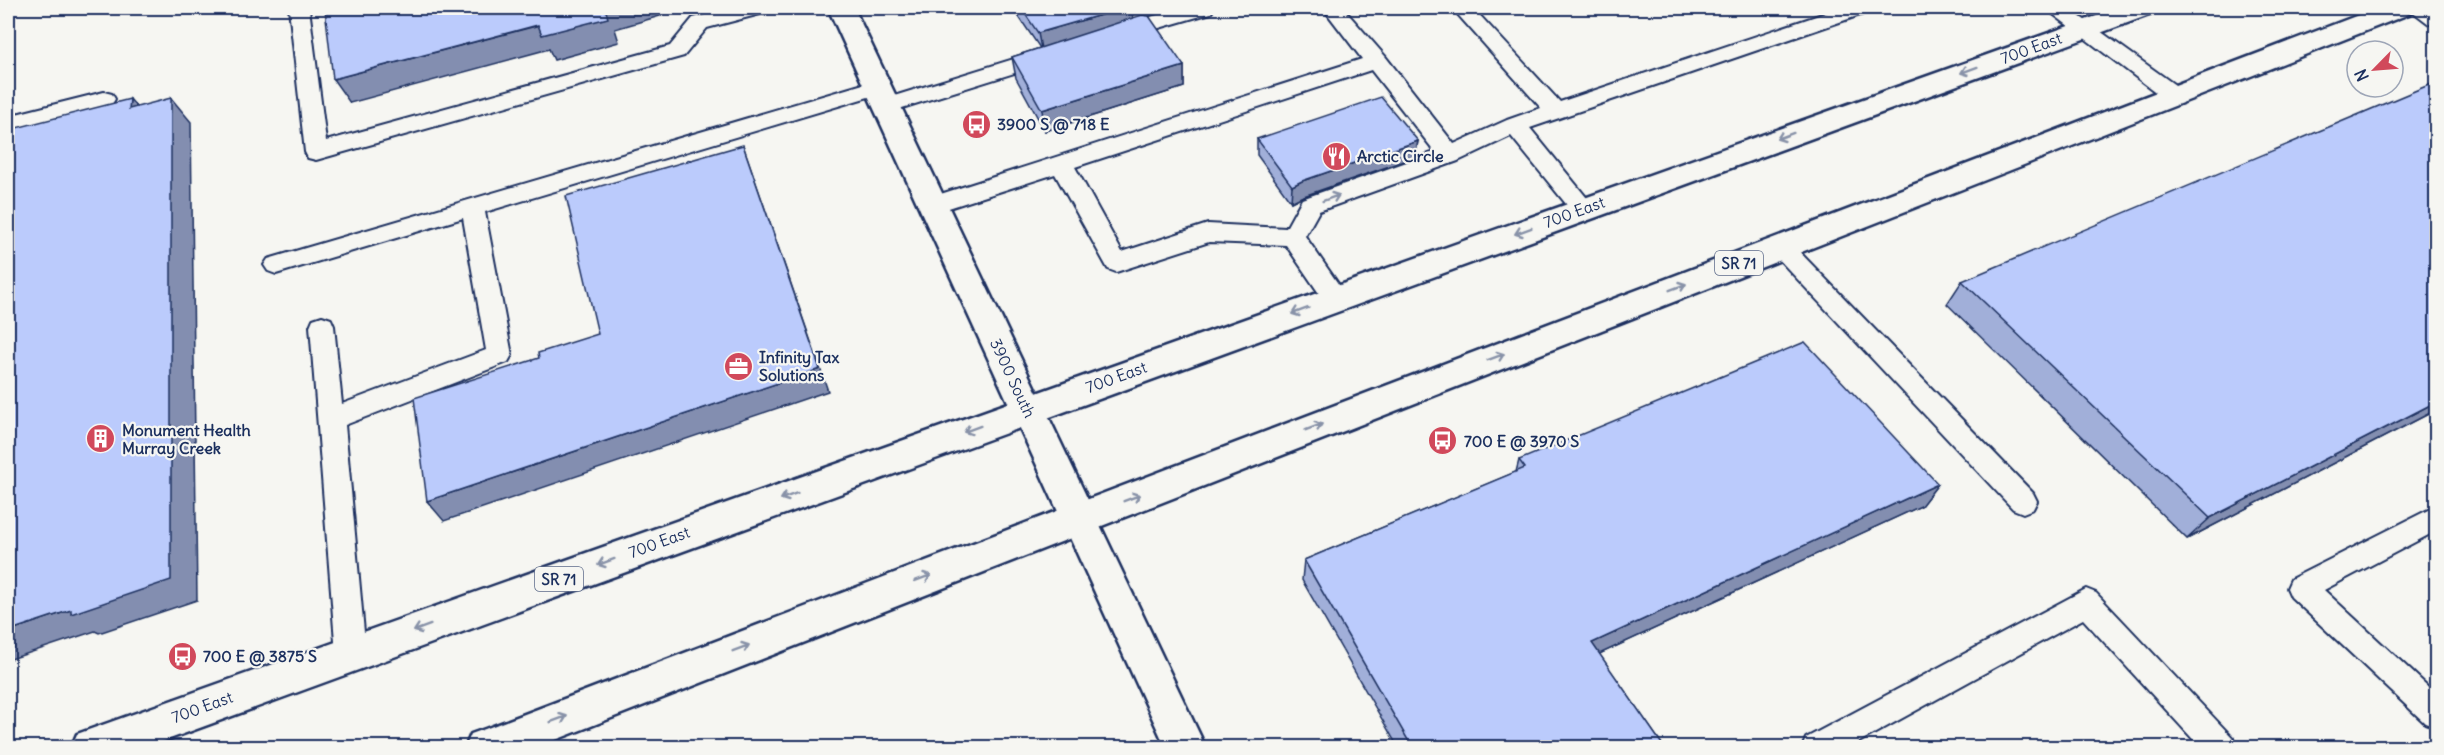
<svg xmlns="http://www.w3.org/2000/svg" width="2444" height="755" font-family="Delius,sans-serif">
  <rect width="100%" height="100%" fill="#f6f6f2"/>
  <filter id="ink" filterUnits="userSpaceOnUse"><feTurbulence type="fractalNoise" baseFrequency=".0167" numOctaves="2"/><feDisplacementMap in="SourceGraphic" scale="12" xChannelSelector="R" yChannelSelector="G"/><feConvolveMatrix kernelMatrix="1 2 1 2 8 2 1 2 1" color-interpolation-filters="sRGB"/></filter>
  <g filter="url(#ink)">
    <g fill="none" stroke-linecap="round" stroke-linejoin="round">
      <defs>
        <g id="lane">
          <path d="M 289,8 L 309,8 L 326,141 L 670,46 L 693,18 L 734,8 L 767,8 L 764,13 L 707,28 L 684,56 L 316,160 L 308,158 L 305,152 Z"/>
          <path d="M 1183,8 L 1214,8 L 1211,13 L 1121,39 L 1114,37 L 1111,32 L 1114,27 Z"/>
          <path d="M 1323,8 L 1343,8 L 1385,56 L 1454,144 L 1507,120 L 1541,108 L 1452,8 L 1473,8 L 1560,102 L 1840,8 L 1869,8 L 1866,13 L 1530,128 L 1591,203 L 1595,209 L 1591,215 L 1583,217 L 1575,215 L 1511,136 L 1458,161 L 1319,211 L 1305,236 L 1348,298 L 1345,305 L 1336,307 L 1327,305 L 1286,245 L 1209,242 L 1116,272 L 1108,269 L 1055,174 L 933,213 L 925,211 L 921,205 L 925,199 L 1362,59 ZM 1371,70 L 1435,152 L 1302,199 L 1286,228 L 1208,224 L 1122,252 L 1075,167 Z"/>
          <path d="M 2045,8 L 2068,8 L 2182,90 L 2185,95 L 2182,100 L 2174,102 L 2166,100 Z"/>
          <path d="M 2408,8 L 2432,8 L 2436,10 L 2436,25 L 2429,24 Z"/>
          <path d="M 1046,49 L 1053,51 L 1056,56 L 1053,61 L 886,113 L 878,111 L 875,106 L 878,101 Z"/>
          <path d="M 877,80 L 885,82 L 888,87 L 885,92 L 485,212 L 512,355 L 508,362 L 345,425 L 366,654 L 361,664 L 351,668 L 341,664 L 336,654 L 310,326 L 313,319 L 322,316 L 331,319 L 334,326 L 342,404 L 486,350 L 463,218 L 276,274 L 268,271 L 264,265 L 268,259 Z"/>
          <path d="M 104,92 L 112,94 L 115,99 L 112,104 L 8,130 L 8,116 Z"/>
          <path d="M 1781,238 L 1789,241 L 2033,493 L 2037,501 L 2033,509 L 2023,513 L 2013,509 L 1773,253 L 1769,247 L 1773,241 Z"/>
          <path d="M 2436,506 L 2436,531 L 2324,590 L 2436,694 L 2436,727 L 2425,723 L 2291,597 L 2287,588 L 2291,579 Z"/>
          <path d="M 2086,589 L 2096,593 L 2233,738 L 2237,748 L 2201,748 L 2083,619 L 1848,748 L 1802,748 L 1806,738 Z"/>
        </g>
        <path id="secondary" d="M 828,8 L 854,8 L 1206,748 L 1166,748 Z"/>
        <g id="primary">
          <path d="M 2119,8 L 2156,8 L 2152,14 L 145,748 L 71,748 L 77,734 L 91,729 Z"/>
          <path d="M 2377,8 L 2413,8 L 2409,14 L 535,748 L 465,748 L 471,734 L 485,729 Z"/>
        </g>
      </defs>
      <use href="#lane" stroke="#1b2f5e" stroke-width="4"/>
      <use href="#secondary" stroke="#1b2f5e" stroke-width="5"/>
      <use href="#primary" stroke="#1b2f5e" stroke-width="5"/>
      <use href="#lane" fill="#f6f6f2" fill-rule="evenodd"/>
      <use href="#secondary" fill="#f6f6f2" fill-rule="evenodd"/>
      <use href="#primary" fill="#f6f6f2" fill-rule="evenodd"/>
    </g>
    <g fill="#a1afd9" stroke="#1b2f5e" stroke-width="1.5">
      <path d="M 1013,8 L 1132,8 L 1132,18 L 1184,66 L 1184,87 L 1045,131 L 1016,78 L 1012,57 L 1040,48 Z"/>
      <path d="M 1257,139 L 1418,141 L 1415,157 L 1301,197 L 1291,202 L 1257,155 Z"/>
      <path d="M 1962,281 L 2436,410 L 2187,539 L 1947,304 Z"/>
      <path d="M 1519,460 L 1938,484 L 1921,506 L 1599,654 L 1664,747 L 1398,747 L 1302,580 L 1304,560 L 1516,472 Z"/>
    </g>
    <g fill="#838eb0" stroke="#1b2f5e" stroke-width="1.5">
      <path d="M 605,8 L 657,8 L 660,16 L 615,29 L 619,42 L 554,60 L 549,49 L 350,103 L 333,79 Z"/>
      <path d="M 1125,8 L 1132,8 L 1133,21 L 1041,49 L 1038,33 Z"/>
      <path d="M 1184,66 L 1184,87 L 1045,131 L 1042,110 Z"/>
      <path d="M 171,98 L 191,122 L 197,600 L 99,633 L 95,631 L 8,660 L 8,631 L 71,610 Z"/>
      <path d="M 130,99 L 150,123 L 129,109 Z"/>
      <path d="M 1418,141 L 1415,157 L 1301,197 L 1291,202 L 1292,186 L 1302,181 Z"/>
      <path d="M 743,145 L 828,391 L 444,521 L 427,501 L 820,369 Z"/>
      <path d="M 2436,402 L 2436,410 L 2187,539 L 2210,518 Z"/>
      <path d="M 1938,484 L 1921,506 L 1582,662 L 1592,643 Z"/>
    </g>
    <g fill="#bbcbfc" stroke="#1b2f5e" stroke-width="1.5">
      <path d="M 329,8 L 605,8 L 608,18 L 542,35 L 538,25 L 333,79 L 325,9 Z"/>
      <path d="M 1021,8 L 1125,8 L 1038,33 Z"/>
      <path d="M 1142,15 L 1149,16 L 1184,66 L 1042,110 L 1012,57 Z"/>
      <path d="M 2436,82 L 2436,402 L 2210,518 L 1962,281 Z"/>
      <path d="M 1381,97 L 1418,141 L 1302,181 L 1292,186 L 1257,139 Z"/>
      <path d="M 171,98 L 171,580 L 71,614 L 71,610 L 8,631 L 8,130 L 130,99 L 129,109 Z"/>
      <path d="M 743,145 L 820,369 L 427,501 L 414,398 L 539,358 L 538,353 L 598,334 L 566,196 Z"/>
      <path d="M 1805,342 L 1938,484 L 1592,643 L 1664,747 L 1412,747 L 1304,560 L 1525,468 L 1519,460 Z"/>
    </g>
    <defs><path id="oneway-shaft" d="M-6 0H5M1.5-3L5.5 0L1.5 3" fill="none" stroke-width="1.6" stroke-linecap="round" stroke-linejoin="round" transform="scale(1.5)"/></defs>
    <g stroke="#8892a8">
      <use href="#oneway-shaft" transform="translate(1969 70) rotate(160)"/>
      <use href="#oneway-shaft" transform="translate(1785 136) rotate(160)"/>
      <use href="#oneway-shaft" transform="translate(1331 198) rotate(-20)"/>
      <use href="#oneway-shaft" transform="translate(1523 231) rotate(160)"/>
      <use href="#oneway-shaft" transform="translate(1678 287) rotate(-21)"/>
      <use href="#oneway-shaft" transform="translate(1300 311) rotate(160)"/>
      <use href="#oneway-shaft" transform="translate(1496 357) rotate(-21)"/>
      <use href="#oneway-shaft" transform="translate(1314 427) rotate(-21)"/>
      <use href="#oneway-shaft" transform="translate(972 429) rotate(160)"/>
      <use href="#oneway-shaft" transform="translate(789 496) rotate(160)"/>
      <use href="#oneway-shaft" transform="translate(1132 498) rotate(-21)"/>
      <use href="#oneway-shaft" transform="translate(606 562) rotate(160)"/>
      <use href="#oneway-shaft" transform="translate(923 578) rotate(-21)"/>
      <use href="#oneway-shaft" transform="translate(422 628) rotate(160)"/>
      <use href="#oneway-shaft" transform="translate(741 648) rotate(-21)"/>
      <use href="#oneway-shaft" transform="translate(559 719) rotate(-21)"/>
    </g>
  </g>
  <defs>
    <symbol id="bus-disc" viewBox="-11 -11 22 22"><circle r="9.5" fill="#d1495b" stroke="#f6f6f2"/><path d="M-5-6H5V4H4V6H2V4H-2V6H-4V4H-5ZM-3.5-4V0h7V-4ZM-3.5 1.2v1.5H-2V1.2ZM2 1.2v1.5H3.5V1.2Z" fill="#fff"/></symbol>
    <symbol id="restaurant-disc" viewBox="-11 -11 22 22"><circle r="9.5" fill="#d1495b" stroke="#f6f6f2"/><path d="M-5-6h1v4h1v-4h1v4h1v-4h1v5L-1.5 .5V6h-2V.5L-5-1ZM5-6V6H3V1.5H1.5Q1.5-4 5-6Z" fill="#fff"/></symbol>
    <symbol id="office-disc" viewBox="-11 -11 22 22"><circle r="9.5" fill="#d1495b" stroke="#f6f6f2"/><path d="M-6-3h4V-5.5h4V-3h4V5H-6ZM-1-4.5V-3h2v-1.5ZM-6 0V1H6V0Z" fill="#fff"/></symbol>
    <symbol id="building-disc" viewBox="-11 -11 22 22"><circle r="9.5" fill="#d1495b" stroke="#f6f6f2"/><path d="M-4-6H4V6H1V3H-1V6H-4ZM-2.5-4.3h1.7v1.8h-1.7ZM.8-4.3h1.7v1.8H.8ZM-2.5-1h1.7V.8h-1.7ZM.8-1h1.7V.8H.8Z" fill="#fff"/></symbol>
  </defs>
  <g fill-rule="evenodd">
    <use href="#bus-disc" x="960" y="108" width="33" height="33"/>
    <use href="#restaurant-disc" x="1320" y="140" width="33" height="33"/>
    <use href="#office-disc" x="722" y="350" width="33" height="33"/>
    <use href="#building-disc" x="84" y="422" width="33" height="33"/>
    <use href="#bus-disc" x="1426" y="424" width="33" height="33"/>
    <use href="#bus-disc" x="166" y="640" width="33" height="33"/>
  </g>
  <g text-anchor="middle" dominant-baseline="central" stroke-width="4.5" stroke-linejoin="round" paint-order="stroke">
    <g fill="#f6f6f2" stroke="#5d6b8a" stroke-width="1.5">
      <rect x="1715" y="251" width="48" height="24" rx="4.5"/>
      <rect x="535" y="567" width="48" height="24" rx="4.5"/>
    </g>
    <g font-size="15" font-weight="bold" fill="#1b2f5e">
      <text x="1739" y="263">SR 71</text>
      <text x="559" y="579">SR 71</text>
    </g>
    <g font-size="16" fill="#1b2f5e" stroke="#f6f6f2">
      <text transform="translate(2031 48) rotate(-20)">700 East</text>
      <text transform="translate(1574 212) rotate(-20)">700 East</text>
      <text transform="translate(1116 377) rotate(-20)">700 East</text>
      <text transform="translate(1013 378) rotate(65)">3900 South</text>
      <text transform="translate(659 542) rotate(-20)">700 East</text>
      <text transform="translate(202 707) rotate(-20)">700 East</text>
    </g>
    <g font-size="16" font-weight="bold" fill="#1b2f5e" stroke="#f6f6f2" text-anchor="start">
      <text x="997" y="124">3900 S @ 718 E</text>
      <text x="1357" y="156">Arctic Circle</text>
      <text x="759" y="357">Infinity Tax<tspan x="759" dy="18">Solutions</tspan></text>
      <text x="122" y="430">Monument Health<tspan x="122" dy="18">Murray Creek</tspan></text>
      <text x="1464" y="441">700 E @ 3970 S</text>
      <text x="203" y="656">700 E @ 3875 S</text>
    </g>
  </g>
  <rect width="2444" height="755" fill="none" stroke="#f6f6f2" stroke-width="30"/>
  <rect x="15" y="15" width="2414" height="725" fill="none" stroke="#1b2f5e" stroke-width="2" filter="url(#ink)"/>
  <g transform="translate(2375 69) rotate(245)"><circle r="28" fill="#f6f6f2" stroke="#9ea6b7" stroke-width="1.5"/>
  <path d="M0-4.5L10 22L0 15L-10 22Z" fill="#d1495b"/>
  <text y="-9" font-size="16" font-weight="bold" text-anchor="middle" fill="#1b2f5e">N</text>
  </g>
</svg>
